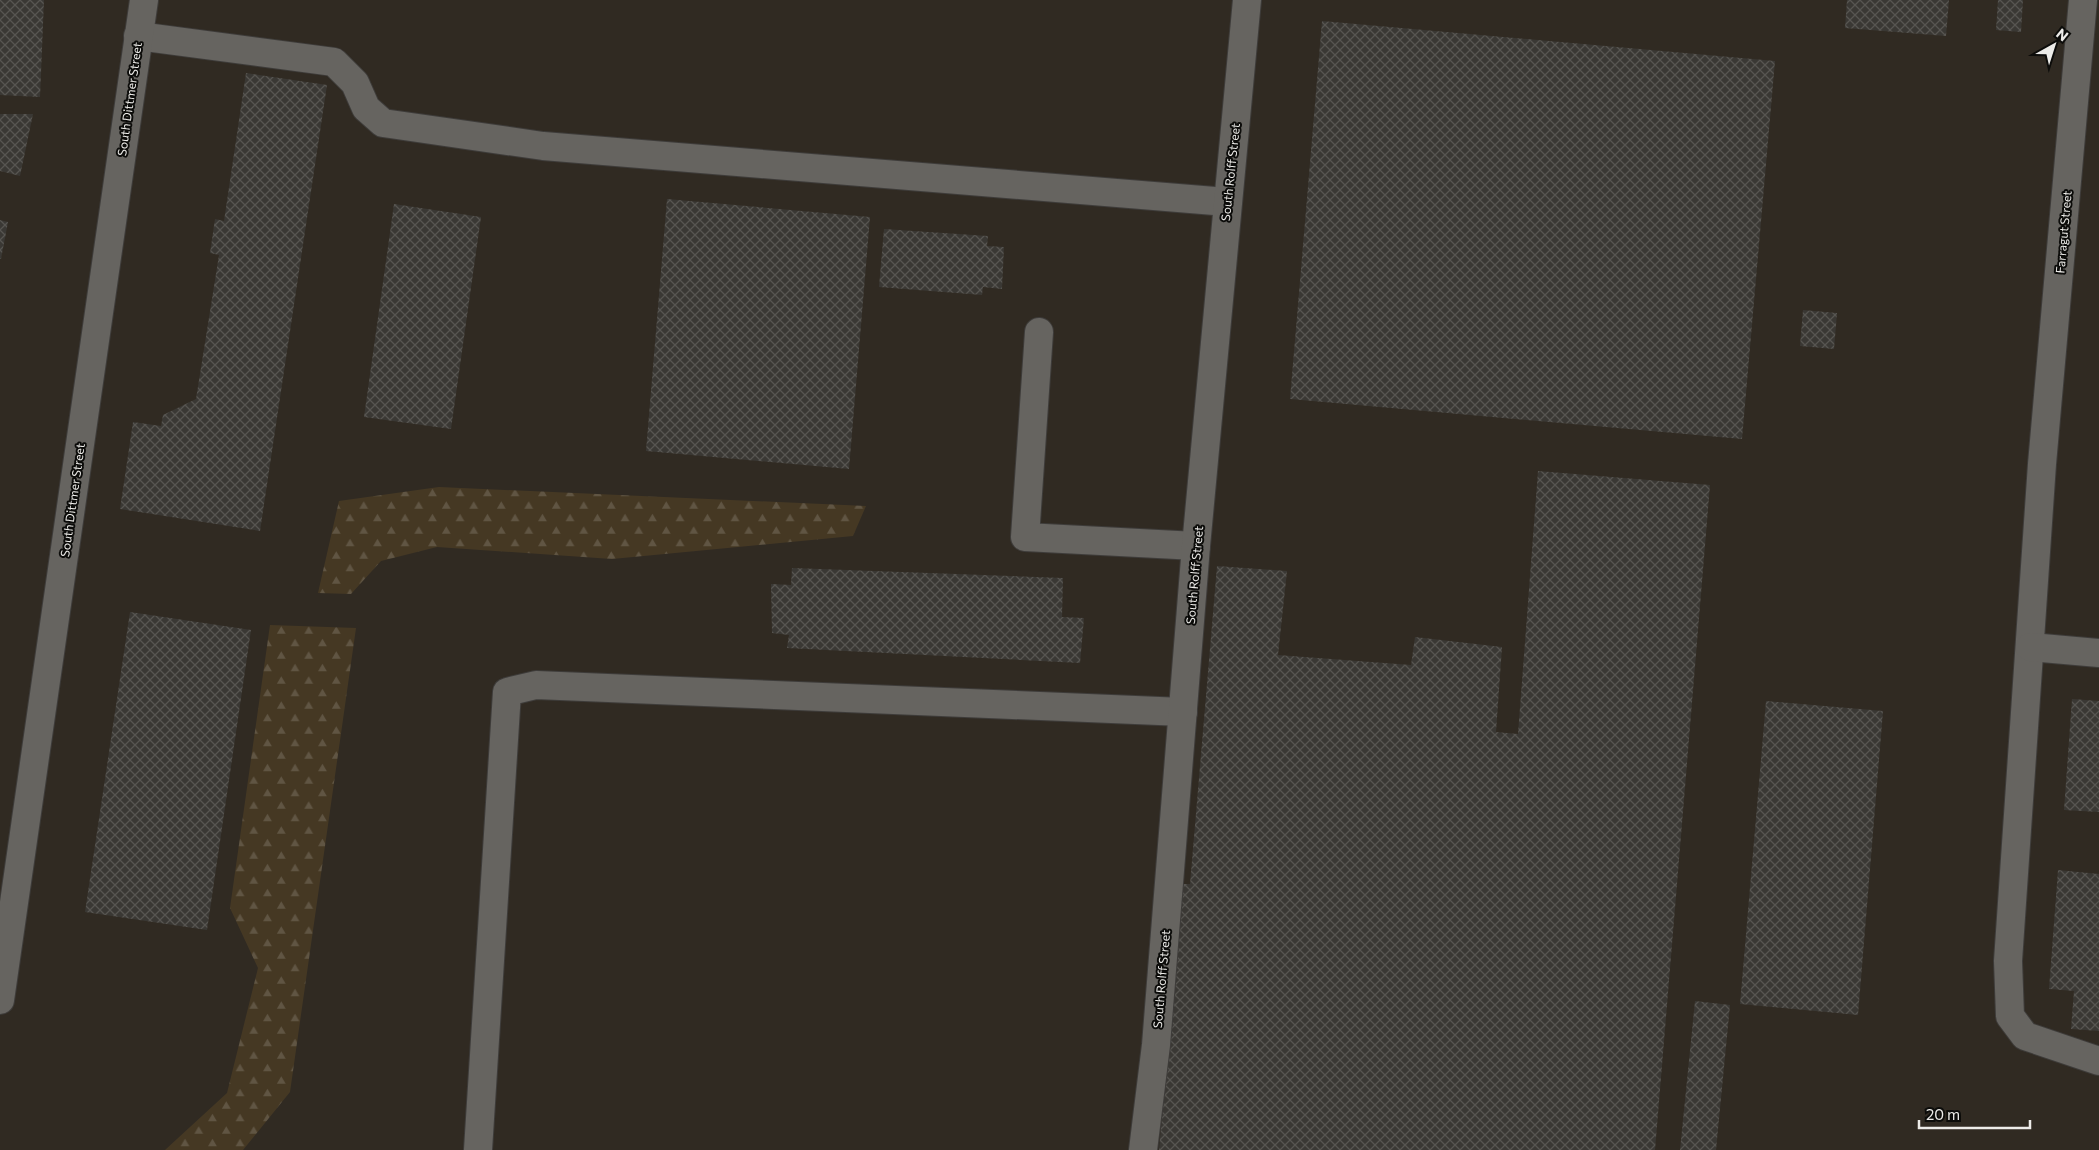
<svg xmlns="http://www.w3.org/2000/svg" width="2099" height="1150" font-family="Commissioner,sans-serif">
  <defs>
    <pattern id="forest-firs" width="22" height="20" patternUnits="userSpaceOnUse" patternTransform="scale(1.25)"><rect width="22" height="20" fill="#453823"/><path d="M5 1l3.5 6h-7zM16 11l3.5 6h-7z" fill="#605543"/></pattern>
    <pattern id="building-cross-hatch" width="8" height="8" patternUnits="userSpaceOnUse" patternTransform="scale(1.25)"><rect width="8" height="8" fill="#3a3834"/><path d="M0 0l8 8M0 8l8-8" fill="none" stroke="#575551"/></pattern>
  </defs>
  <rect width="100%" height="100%" fill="#24221f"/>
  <rect fill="#302a22" x="0" y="0" width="2099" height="1150"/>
  <g fill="url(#forest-firs)">
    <path d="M 439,487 L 866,506 L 853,536 L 612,559 L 437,547 L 381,561 L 351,594 L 318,593 L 339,501 Z"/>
    <path d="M 270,625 L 356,628 L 290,1092 L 243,1150 L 165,1150 L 227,1093 L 258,968 L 230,908 Z"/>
  </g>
  <g fill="url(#building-cross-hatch)">
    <path d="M 0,0 L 44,0 L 40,97 L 0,95 Z"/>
    <path d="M 1847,0 L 1949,0 L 1946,36 L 1845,28 Z"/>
    <path d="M 1998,0 L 2023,0 L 2021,32 L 1996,30 Z"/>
    <path d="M 1322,21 L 1775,61 L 1742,439 L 1290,399 Z"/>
    <path d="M 246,73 L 327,85 L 260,531 L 120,509 L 133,422 L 161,426 L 163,415 L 196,399 L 219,255 L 210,253 L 215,219 L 224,221 Z"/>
    <path d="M 0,114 L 33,114 L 20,176 L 0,171 Z"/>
    <path d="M 667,199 L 870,217 L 849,469 L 646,451 Z"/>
    <path d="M 394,204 L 481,217 L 451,429 L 364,417 Z"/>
    <path d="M 0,220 L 8,222 L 1,259 L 0,259 Z"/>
    <path d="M 884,229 L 988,236 L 987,246 L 1004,247 L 1002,289 L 983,287 L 982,295 L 879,287 Z"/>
    <path d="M 1803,310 L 1837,313 L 1834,349 L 1800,346 Z"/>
    <path d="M 1538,471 L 1710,485 L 1655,1150 L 1159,1150 L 1182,884 L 1190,884 L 1217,566 L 1287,571 L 1278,655 L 1411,665 L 1415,637 L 1502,647 L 1496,732 L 1518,734 Z"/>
    <path d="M 792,568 L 1063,578 L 1062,617 L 1084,618 L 1080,663 L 787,648 L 789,635 L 772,633 L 771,584 L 791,585 Z"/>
    <path d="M 130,612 L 251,630 L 207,930 L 85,912 Z"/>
    <path d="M 2072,699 L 2099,701 L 2099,812 L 2064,810 Z"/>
    <path d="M 1766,701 L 1883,711 L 1858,1015 L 1740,1004 Z"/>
    <path d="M 2058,870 L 2099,874 L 2099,1031 L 2071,1029 L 2074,991 L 2049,989 Z"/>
    <path d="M 1695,1001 L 1730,1005 L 1716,1150 L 1680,1150 Z"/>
  </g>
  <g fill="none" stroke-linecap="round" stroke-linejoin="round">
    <defs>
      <g id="minor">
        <path d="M 2083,0 L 2042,464 L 2008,961 L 2010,1016 L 2025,1036 L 2099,1061"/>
        <path d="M 138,36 L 334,62 L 355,83 L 366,108 L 383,123 L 543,146 L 1227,202"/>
        <path d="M 1039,332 L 1025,537 L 1196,546"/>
        <path d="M 2030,647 L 2099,653"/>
        <path d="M 0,1000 L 144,0"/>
        <path d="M 478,1150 L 507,692 L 536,685 L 1183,712"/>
        <path d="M 1143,1150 L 1156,1045 L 1196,546 L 1247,0"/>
      </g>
    </defs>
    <use href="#minor" stroke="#3e3c3a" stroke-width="30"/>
    <use href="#minor" stroke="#666460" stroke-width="28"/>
  </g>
  <g text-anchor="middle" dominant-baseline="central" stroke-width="4" stroke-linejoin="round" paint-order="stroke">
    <g font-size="12" fill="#edece9" stroke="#0c0c0a">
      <text transform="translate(129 99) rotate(-82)">South Dittmer Street</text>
      <text transform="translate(1230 172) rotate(-84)">South Rolff Street</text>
      <text transform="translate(2063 232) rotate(-85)">Farragut Street</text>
      <text transform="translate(72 500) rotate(-82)">South Dittmer Street</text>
      <text transform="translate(1194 575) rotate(-85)">South Rolff Street</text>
      <text transform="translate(1161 979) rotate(-85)">South Rolff Street</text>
    </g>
  </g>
  <g transform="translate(2054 45) rotate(39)" stroke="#0c0c0a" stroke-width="4" paint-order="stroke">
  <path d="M0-4L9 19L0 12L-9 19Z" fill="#edece9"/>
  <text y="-8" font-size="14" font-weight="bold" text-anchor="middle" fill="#edece9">N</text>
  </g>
  <path d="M1919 1120v8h111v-8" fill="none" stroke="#edece9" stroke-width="2.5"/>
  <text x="1926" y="1120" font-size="15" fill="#edece9" stroke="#0c0c0a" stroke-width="4" paint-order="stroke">20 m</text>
</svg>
